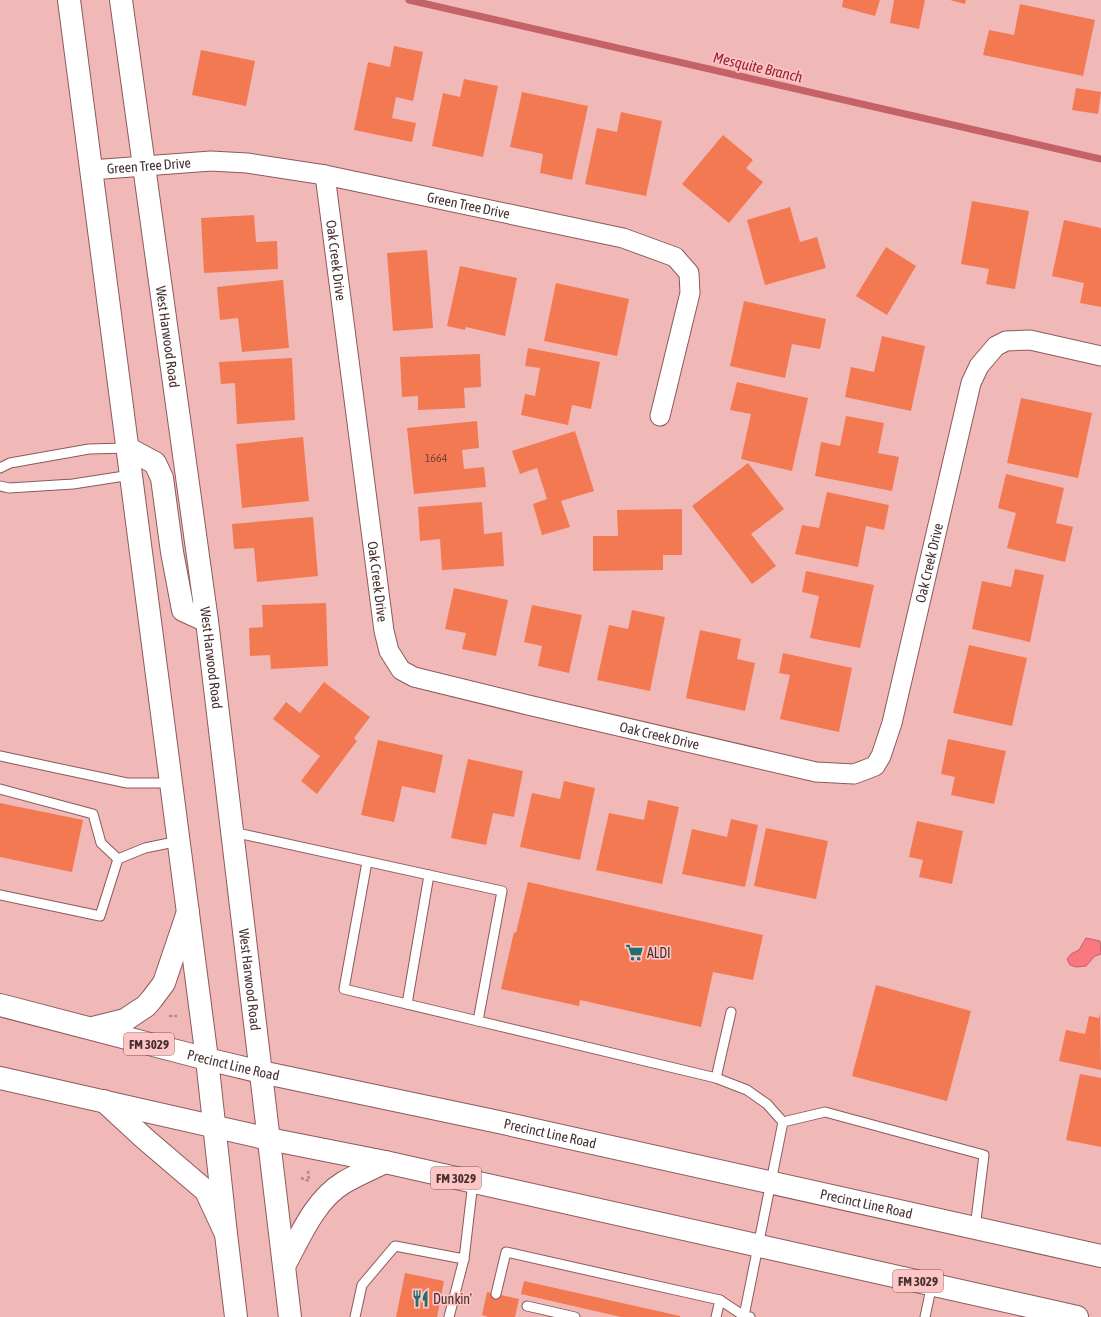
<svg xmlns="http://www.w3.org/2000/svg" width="1101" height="1317" font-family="'Asap Condensed',sans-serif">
  <rect width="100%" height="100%" fill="#f1b8b8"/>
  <path fill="#f9777f" stroke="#c36267" d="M 1086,938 L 1100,941 L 1101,954 L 1095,956 L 1086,966 L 1076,967 L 1070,965 L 1067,959 L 1071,954 L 1079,950 Z"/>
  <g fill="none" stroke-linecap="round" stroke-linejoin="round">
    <path stroke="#c36267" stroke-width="7" d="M 409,0 L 1101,159"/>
  </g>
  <g fill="#f37952">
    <path d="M 843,0 L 880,0 L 875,16 L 842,7 Z"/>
    <path d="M 894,0 L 925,0 L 919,29 L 890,23 Z"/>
    <path d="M 950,0 L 966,0 L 965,4 Z"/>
    <path d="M 1020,4 L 1095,20 L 1083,76 L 983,55 L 989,30 L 1014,35 Z"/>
    <path d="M 394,46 L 423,52 L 413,101 L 396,97 L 392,118 L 416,123 L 412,142 L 354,130 L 368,62 L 390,67 Z"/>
    <path d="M 201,50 L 255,61 L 246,106 L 192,95 Z"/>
    <path d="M 464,79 L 498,86 L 483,157 L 432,146 L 443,93 L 460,97 Z"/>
    <path d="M 1076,88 L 1101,92 L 1098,114 L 1072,110 Z"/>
    <path d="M 522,92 L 588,106 L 572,180 L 540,173 L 543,154 L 510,147 Z"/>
    <path d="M 621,112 L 662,121 L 646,196 L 585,184 L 597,128 L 617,132 Z"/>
    <path d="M 723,135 L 753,160 L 746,168 L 763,182 L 729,223 L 682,184 Z"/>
    <path d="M 972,201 L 1029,211 L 1015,289 L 986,284 L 989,269 L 961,264 Z"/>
    <path d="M 790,207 L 800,242 L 817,237 L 826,268 L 765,285 L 747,220 Z"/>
    <path d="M 254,215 L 256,242 L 277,241 L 278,269 L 204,273 L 201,218 Z"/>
    <path d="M 1064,220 L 1101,228 L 1101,307 L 1080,303 L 1084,283 L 1052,276 Z"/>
    <path d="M 886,247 L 916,266 L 887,315 L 856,296 Z"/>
    <path d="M 427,250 L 433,328 L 393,331 L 387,253 Z"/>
    <path d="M 460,266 L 517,278 L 505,336 L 466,327 L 465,330 L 447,326 Z"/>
    <path d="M 283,280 L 289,348 L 242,352 L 238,318 L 220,320 L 217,287 Z"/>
    <path d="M 556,283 L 629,299 L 617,356 L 544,341 Z"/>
    <path d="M 744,301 L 826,319 L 820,349 L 792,344 L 785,378 L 730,366 Z"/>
    <path d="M 882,336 L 925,346 L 911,411 L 845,397 L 851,367 L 874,372 Z"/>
    <path d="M 528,348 L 600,362 L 591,409 L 572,405 L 568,425 L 521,415 L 525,394 L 535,396 L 540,368 L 525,366 Z"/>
    <path d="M 480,354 L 481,387 L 464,388 L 465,408 L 418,410 L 418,396 L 402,397 L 400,357 Z"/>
    <path d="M 292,358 L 295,420 L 237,424 L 235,383 L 221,384 L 219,362 Z"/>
    <path d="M 737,382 L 808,398 L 792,471 L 741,459 L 751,414 L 730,410 Z"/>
    <path d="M 1021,398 L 1092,413 L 1078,478 L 1007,463 Z"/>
    <path d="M 846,416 L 884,423 L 878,453 L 899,457 L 892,491 L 815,476 L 821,442 L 840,446 Z"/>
    <path d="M 477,421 L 479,448 L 462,450 L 464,469 L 484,467 L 486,487 L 414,494 L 407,428 Z"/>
    <path d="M 575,431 L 594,491 L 561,501 L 570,527 L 542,535 L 533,504 L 547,499 L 537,468 L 520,474 L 512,451 Z"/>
    <path d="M 303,437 L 309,501 L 242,508 L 236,444 Z"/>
    <path d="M 748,463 L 784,509 L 751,534 L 776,566 L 752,584 L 692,506 Z"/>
    <path d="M 1006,474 L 1064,488 L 1056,523 L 1073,527 L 1065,562 L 1007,548 L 1016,513 L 998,508 Z"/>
    <path d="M 827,492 L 889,505 L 884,530 L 866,526 L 858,567 L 795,554 L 802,525 L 819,528 Z"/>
    <path d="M 482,502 L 484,534 L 502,532 L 504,566 L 442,570 L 440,539 L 420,541 L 418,507 Z"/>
    <path d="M 682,509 L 682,555 L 663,555 L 663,570 L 593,571 L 593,536 L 618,536 L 617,510 Z"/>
    <path d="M 313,517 L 318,576 L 257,582 L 254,548 L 234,549 L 232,524 Z"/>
    <path d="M 1015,569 L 1044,575 L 1030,642 L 972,629 L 982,581 L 1011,587 Z"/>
    <path d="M 806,571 L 874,585 L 860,648 L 810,638 L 819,596 L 802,592 Z"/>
    <path d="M 454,588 L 508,600 L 496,656 L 462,649 L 466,633 L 445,629 Z"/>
    <path d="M 326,603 L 328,666 L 271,669 L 270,655 L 250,656 L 249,628 L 263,627 L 262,605 Z"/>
    <path d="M 532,605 L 582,615 L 569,673 L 538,666 L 542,646 L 524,642 Z"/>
    <path d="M 632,610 L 665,617 L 650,691 L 597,680 L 609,625 L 628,629 Z"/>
    <path d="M 700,630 L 741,639 L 737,659 L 755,663 L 745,711 L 686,698 Z"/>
    <path d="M 969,645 L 1027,658 L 1012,726 L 953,713 Z"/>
    <path d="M 783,653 L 852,668 L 839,732 L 780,719 L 790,675 L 779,673 Z"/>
    <path d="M 324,682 L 370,717 L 354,738 L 357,741 L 317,794 L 301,781 L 320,756 L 273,719 L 286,702 L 300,713 Z"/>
    <path d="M 948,739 L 1006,751 L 994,804 L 951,795 L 955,777 L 941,774 Z"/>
    <path d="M 378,740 L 443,755 L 435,793 L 402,786 L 394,822 L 361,815 Z"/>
    <path d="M 468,759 L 523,771 L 514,817 L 493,813 L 486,845 L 451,838 Z"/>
    <path d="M 564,781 L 595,788 L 580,860 L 520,847 L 532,793 L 560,799 Z"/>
    <path d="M 648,800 L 679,807 L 662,884 L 596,870 L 609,813 L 644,820 Z"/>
    <path d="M 0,803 L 83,820 L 72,872 L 0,857 Z"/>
    <path d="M 731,819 L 758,825 L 745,887 L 682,874 L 692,829 L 727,837 Z"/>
    <path d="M 917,821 L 963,831 L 952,884 L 919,877 L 923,860 L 909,857 Z"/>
    <path d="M 766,828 L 828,841 L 816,899 L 754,886 Z"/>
    <path d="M 528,882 L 763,935 L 753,980 L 713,972 L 701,1027 L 580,1000 L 579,1006 L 501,989 L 514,932 L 516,933 Z"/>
    <path d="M 876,985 L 971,1011 L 947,1101 L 852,1076 Z"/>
    <path d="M 1100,1012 L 1101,1070 L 1059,1061 L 1066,1030 L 1085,1034 L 1089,1016 L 1099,1018 Z"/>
    <path d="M 1080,1074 L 1101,1078 L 1101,1147 L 1066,1140 Z"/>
    <path d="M 405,1273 L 444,1281 L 437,1317 L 396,1317 Z"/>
    <path d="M 524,1281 L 680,1316 L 680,1317 L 621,1317 L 521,1294 Z"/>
    <path d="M 487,1292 L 519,1299 L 515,1317 L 488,1317 L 482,1315 Z"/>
  </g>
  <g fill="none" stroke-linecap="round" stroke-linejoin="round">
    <defs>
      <g id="service">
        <path d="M 0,468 L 10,463 L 89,449 L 127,448"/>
        <path d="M 0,486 L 9,488 L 73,484 L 131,475"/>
        <path d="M 0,756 L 127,783 L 171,783"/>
        <path d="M 0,789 L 93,814 L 101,843 L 118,859"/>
        <path d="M 233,832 L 502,891 L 478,1021 L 716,1078 L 747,1090 L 767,1104 L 783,1122"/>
        <path d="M 367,862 L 344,989 L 478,1021"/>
        <path d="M 0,895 L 100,916 L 118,859 L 145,848 L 179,841"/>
        <path d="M 407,1004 L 429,875"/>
        <path d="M 716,1078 L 731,1012"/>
        <path d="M 783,1122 L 825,1112 L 984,1155 L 975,1228"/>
        <path d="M 496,1294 L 506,1252 L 720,1300 L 716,1317"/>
        <path d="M 720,1300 L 744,1316"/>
        <path d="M 527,1306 L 575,1317"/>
        <path d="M 355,1317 L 362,1285 L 395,1246 L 464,1259"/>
        <path d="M 449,1317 L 464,1259 L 473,1182"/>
        <path d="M 750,1317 L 744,1316 L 783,1122"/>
        <path d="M 925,1317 L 932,1284"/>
      </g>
      <g id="minor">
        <path id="s1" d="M 91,170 L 211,161 L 247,163 L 325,175 L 623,238 L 675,257 L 689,273 L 690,293 L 660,416"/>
        <path id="s2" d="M 325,175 L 384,631 L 389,651 L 401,670 L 414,677 L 528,705 L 816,772 L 854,774 L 875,766 L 881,756 L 892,723 L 971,383 L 979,366 L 996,346 L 1006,341 L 1030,340 L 1101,356"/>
      </g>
      <g id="secondary">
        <path d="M 69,0 L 207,1059 L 226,1234 L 236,1317"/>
        <path id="s3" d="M 121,0 L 207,621 L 290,1317"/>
        <path d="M 127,448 L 155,463 L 162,478 L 172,552 L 183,610 L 207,621"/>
      </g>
      <g id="primary">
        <path id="s4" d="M 0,1005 L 207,1059 L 261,1072 L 494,1121 L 1101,1256"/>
        <path d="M 93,1028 L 125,1020 L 146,1006 L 152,999 L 164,983 L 188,912"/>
        <path d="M 0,1078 L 269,1139 L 385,1162 L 1077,1317"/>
        <path d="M 104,1101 L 144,1138 L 206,1191 L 226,1234"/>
        <path d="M 284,1266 C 300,1237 314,1201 343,1183 C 356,1175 371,1169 385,1162"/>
      </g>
    </defs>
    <use href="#service" stroke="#8c5a5b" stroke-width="11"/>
    <use href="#minor" stroke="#8c5a5b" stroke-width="21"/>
    <use href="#secondary" stroke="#8c5a5b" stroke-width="24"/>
    <use href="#primary" stroke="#8c5a5b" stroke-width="24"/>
    <g stroke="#b58888" stroke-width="2.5" stroke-dasharray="3 2" stroke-linecap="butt">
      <path d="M 169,1016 L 177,1016"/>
      <path d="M 308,1171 L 309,1180"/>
      <path d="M 301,1178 L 309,1181"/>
    </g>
    <use href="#service" stroke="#fff" stroke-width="9"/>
    <use href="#minor" stroke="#fff" stroke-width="19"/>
    <use href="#secondary" stroke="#fff" stroke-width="22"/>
    <use href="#primary" stroke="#fff" stroke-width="22"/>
  </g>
  <defs>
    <symbol id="supermarket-bare" viewBox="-9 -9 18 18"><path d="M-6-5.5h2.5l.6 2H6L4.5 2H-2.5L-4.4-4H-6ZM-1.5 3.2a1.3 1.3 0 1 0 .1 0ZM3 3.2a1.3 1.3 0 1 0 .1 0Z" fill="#236e71" stroke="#ffc5c5" stroke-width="2.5" paint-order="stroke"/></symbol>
    <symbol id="restaurant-bare" viewBox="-9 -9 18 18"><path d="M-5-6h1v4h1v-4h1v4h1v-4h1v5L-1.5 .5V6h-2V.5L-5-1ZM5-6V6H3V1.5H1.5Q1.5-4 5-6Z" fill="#236e71" stroke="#ffc5c5" stroke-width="2.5" paint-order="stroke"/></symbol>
  </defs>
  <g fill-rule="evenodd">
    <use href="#supermarket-bare" x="622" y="940" width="25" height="25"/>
    <use href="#restaurant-bare" x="408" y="1286" width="25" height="25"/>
  </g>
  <g text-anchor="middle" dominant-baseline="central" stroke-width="3.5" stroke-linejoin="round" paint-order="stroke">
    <g font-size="12" fill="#714238">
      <text x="436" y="458">1664</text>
    </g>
    <g fill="#ffc5c5" stroke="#7e5d5d" stroke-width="1">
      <rect x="124" y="1033" width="50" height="22" rx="3"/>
      <rect x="431" y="1167" width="50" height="22" rx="3"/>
      <rect x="893" y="1270" width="50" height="22" rx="3"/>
    </g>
    <g font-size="13" font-weight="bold" fill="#463030">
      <text x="149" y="1044">FM 3029</text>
      <text x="456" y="1178">FM 3029</text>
      <text x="918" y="1281">FM 3029</text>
    </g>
    <g font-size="14" fill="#463030" stroke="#ffc5c5">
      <text stroke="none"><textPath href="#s1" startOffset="58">Green Tree Drive</textPath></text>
      <text stroke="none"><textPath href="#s1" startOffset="382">Green Tree Drive</textPath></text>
      <text stroke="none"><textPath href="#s2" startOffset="86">Oak Creek Drive</textPath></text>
      <text stroke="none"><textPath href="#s3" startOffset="340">West Harwood Road</textPath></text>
      <text stroke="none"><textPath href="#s2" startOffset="1202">Oak Creek Drive</textPath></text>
      <text stroke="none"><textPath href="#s2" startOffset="410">Oak Creek Drive</textPath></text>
      <text stroke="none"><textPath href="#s3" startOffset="664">West Harwood Road</textPath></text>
      <text stroke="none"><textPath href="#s2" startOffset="770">Oak Creek Drive</textPath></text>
      <text stroke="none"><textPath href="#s3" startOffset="988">West Harwood Road</textPath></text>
      <text stroke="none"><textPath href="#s4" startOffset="241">Precinct Line Road</textPath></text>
      <text stroke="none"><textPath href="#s4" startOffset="565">Precinct Line Road</textPath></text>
      <text stroke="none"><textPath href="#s4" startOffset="889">Precinct Line Road</textPath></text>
    </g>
    <g font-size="14" fill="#463030" stroke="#ffc5c5" text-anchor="start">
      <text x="647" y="953">ALDI</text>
      <text x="433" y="1299">Dunkin'</text>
    </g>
    <g font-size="15" font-style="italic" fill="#972334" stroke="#ffc5c5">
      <text transform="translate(758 67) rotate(13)">Mesquite Branch</text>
    </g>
  </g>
</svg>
